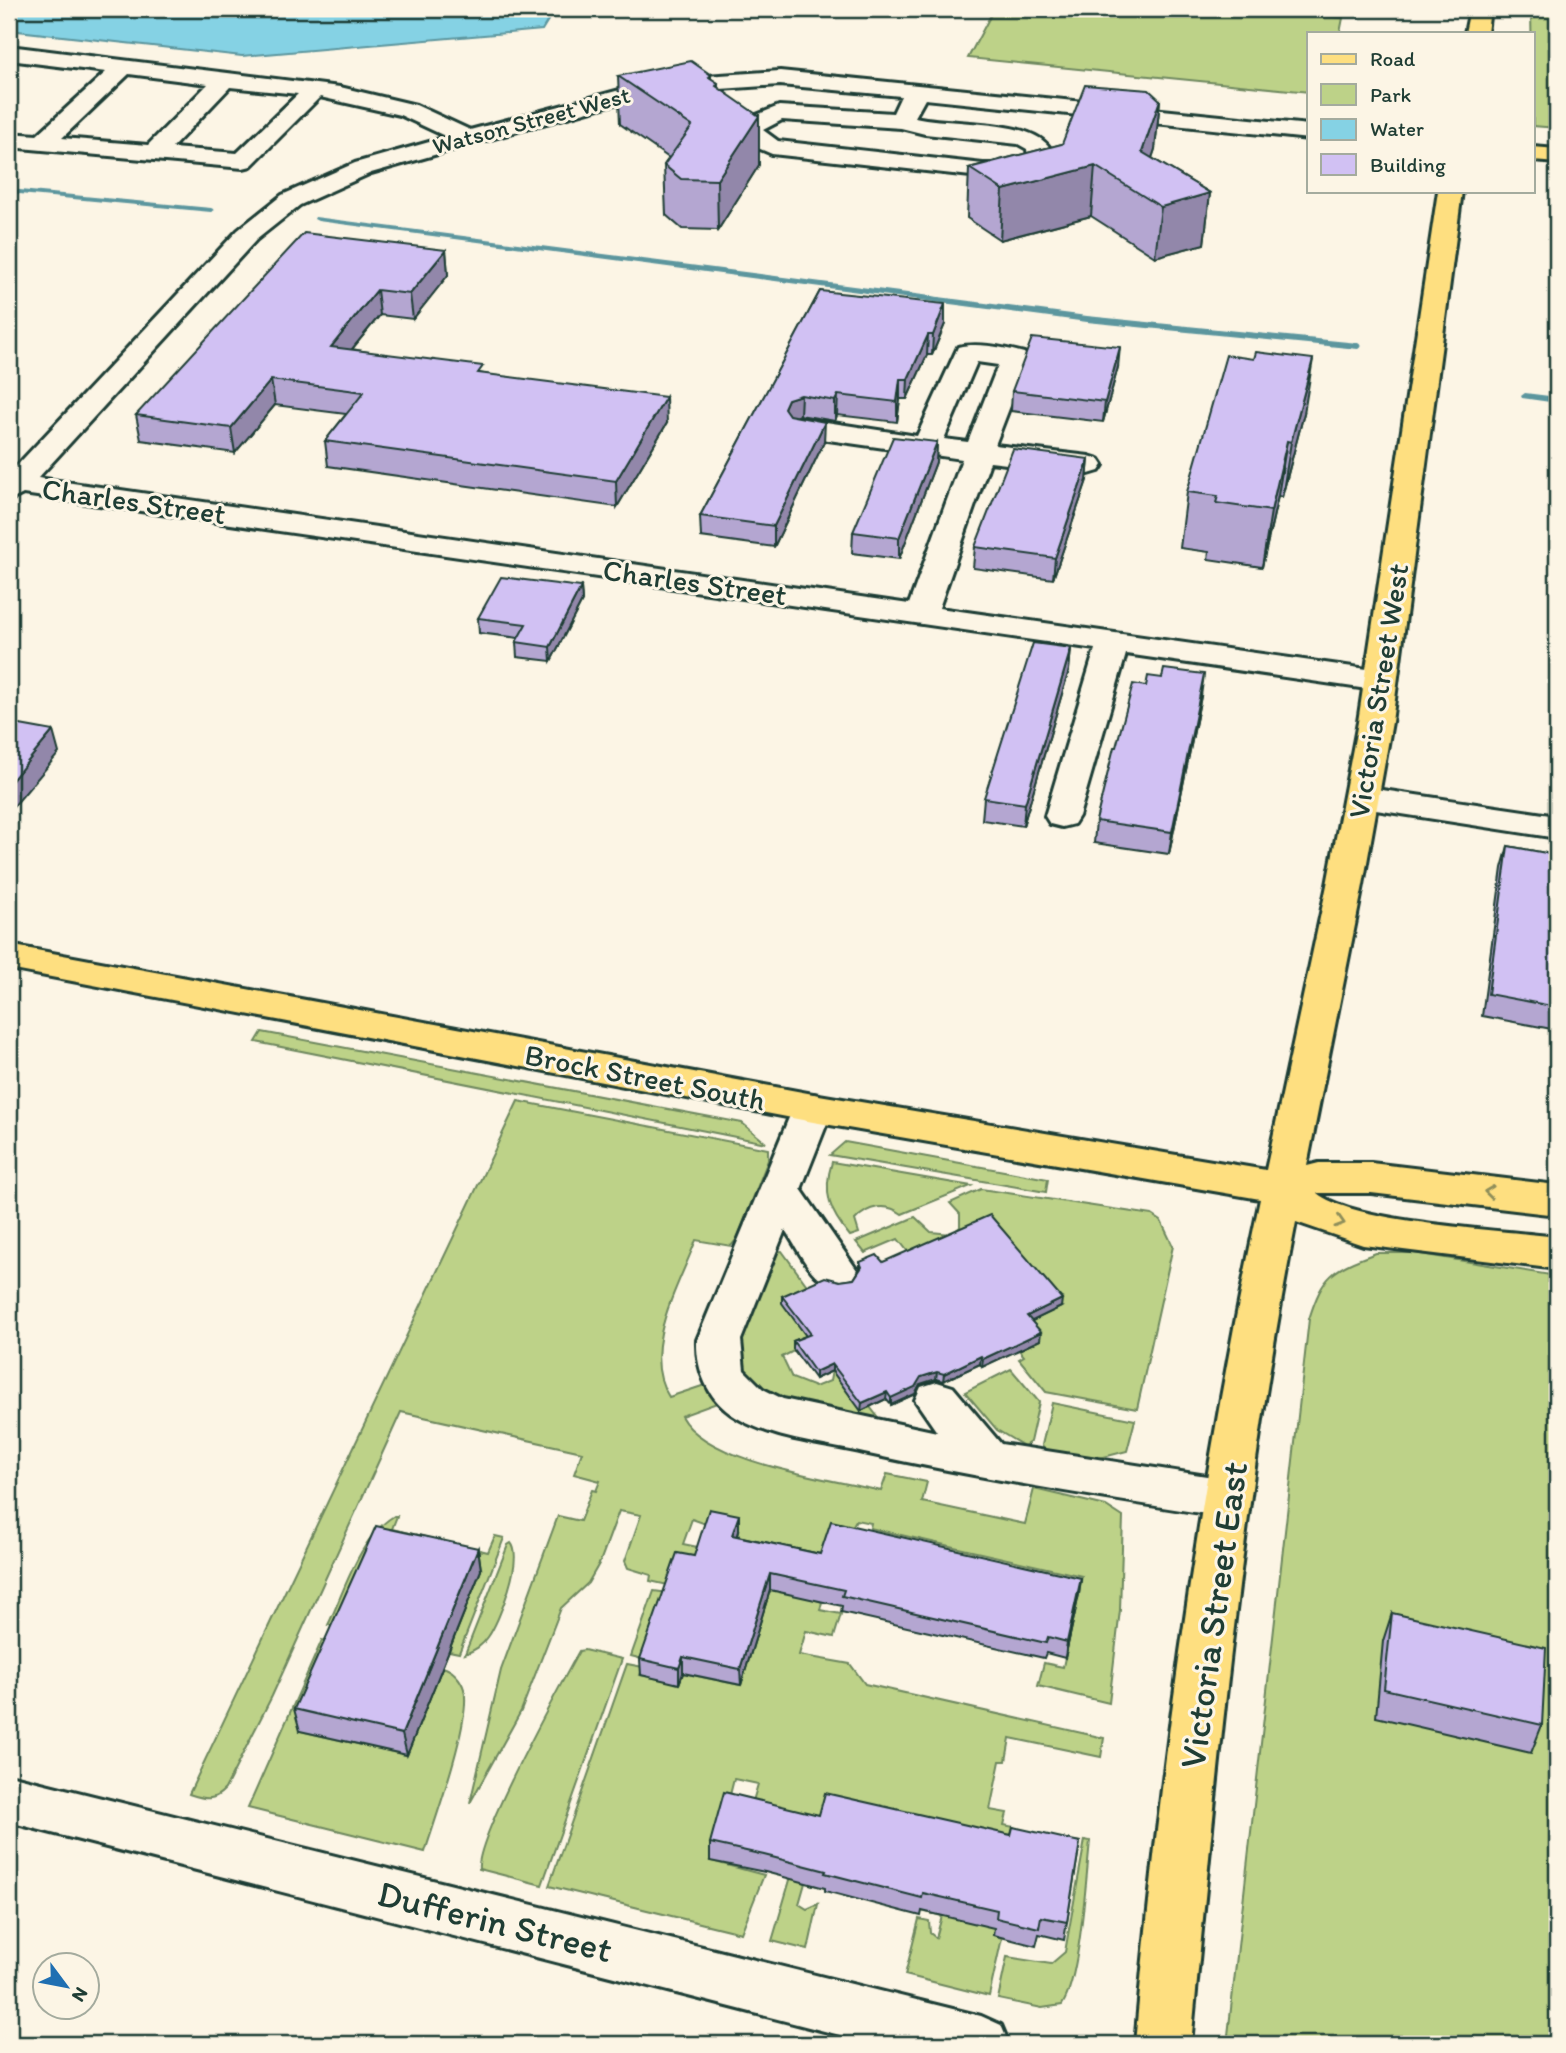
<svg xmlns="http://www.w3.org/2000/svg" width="1566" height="2053" font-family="Itim,sans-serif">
  <rect width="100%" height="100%" fill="#fcf5e5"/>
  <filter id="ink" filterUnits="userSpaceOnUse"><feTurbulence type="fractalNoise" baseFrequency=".0143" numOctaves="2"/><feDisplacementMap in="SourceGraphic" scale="14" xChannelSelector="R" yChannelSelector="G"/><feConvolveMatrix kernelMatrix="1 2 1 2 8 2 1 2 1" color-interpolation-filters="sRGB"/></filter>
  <g filter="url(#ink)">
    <g fill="#bdd288" stroke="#6e885e" stroke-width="2" fill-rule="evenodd">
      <path d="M 994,9 L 1248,9 L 1343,18 L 1340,33 L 1309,33 L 1309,92 L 968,58 Z"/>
      <path d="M 1531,9 L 1557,9 L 1557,128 L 1533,126 Z"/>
      <path d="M 262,1032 L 742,1123 L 766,1143 L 256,1042 Z"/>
      <path d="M 518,1101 L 768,1149 L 768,1160 L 737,1239 L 731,1246 L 696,1240 C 679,1285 639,1351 669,1397 L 705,1385 L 717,1403 L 681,1416 C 706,1463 830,1479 881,1491 L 887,1474 L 927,1482 L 922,1502 L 1025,1524 L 1034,1489 L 1106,1506 L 1123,1517 L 1120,1610 L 1109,1703 L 1038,1686 L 1044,1663 L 1063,1667 L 1082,1576 L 870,1528 L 871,1523 L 856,1520 L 811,1598 L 822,1602 L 820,1610 L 841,1614 L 834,1637 L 806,1631 L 799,1655 L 850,1664 L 865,1684 L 1104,1738 L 1101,1757 L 1010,1738 L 1006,1761 L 1000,1761 L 990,1810 L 1007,1813 L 1004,1825 L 1014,1827 L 993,1935 L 1002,1938 L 989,1996 L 905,1975 L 919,1919 L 929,1921 L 930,1933 L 936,1938 L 942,1916 L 805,1883 L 799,1904 L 807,1909 L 818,1904 L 808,1950 L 772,1941 L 805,1829 L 711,1861 L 764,1875 L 741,1933 L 549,1886 L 627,1664 L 643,1667 L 640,1675 L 679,1683 L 683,1673 L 740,1685 L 709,1525 L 692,1519 L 683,1544 L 702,1548 L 672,1586 L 650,1581 L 651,1575 L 628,1568 L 625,1561 L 641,1515 L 619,1511 L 600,1562 L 588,1583 L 561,1608 L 521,1711 L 470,1803 L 501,1670 L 558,1516 L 580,1521 L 592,1490 L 596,1491 L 600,1481 L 574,1474 L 582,1452 L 401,1412 L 272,1696 L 225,1789 C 213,1802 205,1799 189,1794 ZM 734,1779 L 758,1784 L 751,1808 L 728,1803 Z"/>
      <path d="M 845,1142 L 1048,1179 L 1046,1192 L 830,1155 Z"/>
      <path d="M 832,1162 L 971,1186 L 902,1214 C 886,1202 868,1206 855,1220 L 859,1233 L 850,1236 C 830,1212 822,1194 832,1162 Z"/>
      <path d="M 981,1189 L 1152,1215 L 1161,1221 L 1173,1246 L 1137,1409 L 1046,1392 L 1019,1359 L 1024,1356 L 1019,1350 L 909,1253 L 898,1239 L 865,1253 L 856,1242 L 915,1217 L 931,1232 L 951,1234 L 960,1227 L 960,1214 L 950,1203 Z"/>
      <path d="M 782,1251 L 811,1291 L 811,1342 L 782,1357 L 792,1378 L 815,1387 L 830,1381 L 832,1371 L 861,1410 L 870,1407 L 880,1420 C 829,1409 780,1408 741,1371 L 741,1341 L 774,1252 Z"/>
      <path d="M 1376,1253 L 1414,1253 L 1557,1276 L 1557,2044 L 1227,2044 L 1309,1319 C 1323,1274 1333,1269 1376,1253 Z"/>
      <path d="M 1011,1369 L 1039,1402 L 1030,1442 L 1024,1446 L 997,1430 L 965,1392 Z"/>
      <path d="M 1052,1403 L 1135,1420 L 1127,1451 L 1096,1459 L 1044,1451 L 1042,1445 Z"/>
      <path d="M 394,1516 L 397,1516 L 392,1529 L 488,1552 L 495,1536 L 504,1538 L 459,1653 L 449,1651 L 481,1570 L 345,1628 L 328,1625 C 345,1590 359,1537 394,1516 Z"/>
      <path d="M 511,1543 C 524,1558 499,1622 488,1637 C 482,1646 475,1650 465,1654 L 508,1545 Z"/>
      <path d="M 654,1591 L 669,1593 L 646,1660 L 631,1656 Z"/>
      <path d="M 322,1640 L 338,1644 L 300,1731 L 406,1755 L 442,1667 C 452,1669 461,1679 464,1689 C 472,1719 435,1819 425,1852 L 248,1808 Z"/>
      <path d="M 584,1650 L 622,1659 L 542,1885 L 479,1869 C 475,1839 560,1686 579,1651 Z"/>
      <path d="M 1085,1840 L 1090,1841 C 1086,1878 1080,1979 1062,2005 L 1042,2008 L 998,1999 L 1007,1957 L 1051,1964 L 1065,1952 Z"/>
    </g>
    <path fill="#85d2e4" stroke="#5c969e" stroke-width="2" d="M 9,9 L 546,9 L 550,17 L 542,30 L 242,56 L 9,30 Z"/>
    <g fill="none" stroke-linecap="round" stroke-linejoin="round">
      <g fill="#5c969e" fill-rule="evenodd">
        <path d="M 9,189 L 211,208 L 215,210 L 211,212 L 9,193 Z"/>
        <path d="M 315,217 L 1087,316 L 1358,343 L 1362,346 L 1358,349 L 1087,322 L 318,221 L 314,219 Z"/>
        <path d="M 1525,393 L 1557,397 L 1557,403 L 1522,398 L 1521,396 Z"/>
      </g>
      <defs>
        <g id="minor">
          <path d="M 9,46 L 340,87 L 416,105 L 470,130 L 661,79 L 780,71 L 1309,125 L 1309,139 L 925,99 L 915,117 C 949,126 1037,117 1052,152 L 1048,166 L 1028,175 L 998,179 L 772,154 L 751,145 L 739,131 L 744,120 L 779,106 L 893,113 L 901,96 L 780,85 L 661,93 L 606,106 L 371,173 L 300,205 L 256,240 L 38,478 L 909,604 L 962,459 L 800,436 L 790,433 L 786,427 L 790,421 L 800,418 L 917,436 L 958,347 C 978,342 1004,348 1024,353 L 1028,359 L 995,445 L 1089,456 L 1099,459 L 1103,465 L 1099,471 L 1089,474 L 990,462 L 939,608 L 1381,671 L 1393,674 L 1397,681 L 1393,688 L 1381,691 L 1126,654 L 1079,816 L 1074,824 L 1062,827 L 1050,824 L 1045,816 L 1095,649 L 23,494 L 9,501 L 9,474 L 238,230 L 282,195 L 355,163 L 447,137 L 400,115 L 320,97 L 251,166 L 243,168 L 9,147 L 9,133 L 37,135 L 106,72 L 9,60 ZM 129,74 L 208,84 L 148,145 L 62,138 ZM 230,87 L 298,94 L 237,153 L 172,148 ZM 782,120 L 901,128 L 925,134 L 1018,144 L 1027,149 L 1028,158 L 1012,164 L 983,164 L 778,141 L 763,130 ZM 977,362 L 998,365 L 968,442 L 944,439 Z"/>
          <path d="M 1362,787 L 1557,816 L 1557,838 L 1350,806 L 1345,798 L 1350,790 Z"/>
          <path d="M 813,1094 L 827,1098 L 833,1108 L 801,1189 L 859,1273 L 853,1284 C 816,1296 804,1257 785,1230 L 741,1340 L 744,1370 L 763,1389 L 783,1399 L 937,1432 L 915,1400 L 921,1387 L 937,1382 L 953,1387 L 1001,1444 L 1226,1479 L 1242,1484 L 1249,1498 L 1242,1512 L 1226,1517 C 1104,1498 984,1479 864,1453 C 821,1443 768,1439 731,1414 C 707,1397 696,1369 697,1340 L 793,1108 L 799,1098 Z"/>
          <path d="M 9,1775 L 981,2016 L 1001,2025 L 1009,2044 L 875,2044 L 9,1822 Z"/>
        </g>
        <g id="major">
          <path d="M 1470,9 L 1490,9 L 1487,33 L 1465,33 Z"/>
          <path d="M 1533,147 L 1557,149 L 1557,163 L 1533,161 Z"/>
          <path d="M 1438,191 L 1462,191 L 1392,722 L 1363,885 L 1307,1166 L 1319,1163 L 1371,1163 L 1557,1185 L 1557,1215 L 1371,1193 L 1317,1193 C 1353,1223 1504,1230 1557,1237 L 1557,1269 L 1363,1245 L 1296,1222 C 1243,1494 1217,1769 1191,2044 L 1135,2044 C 1160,1762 1201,1476 1260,1199 L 813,1122 L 9,969 L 9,945 L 813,1094 L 1266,1170 L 1327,885 L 1358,722 Z"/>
        </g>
      </defs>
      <use href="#minor" stroke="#1f3d34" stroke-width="6"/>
      <use href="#major" stroke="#1f3d34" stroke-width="6"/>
      <use href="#minor" fill="#fcf5e5" fill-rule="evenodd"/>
      <use href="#major" fill="#fedf80" fill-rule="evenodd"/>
    </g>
    <g fill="#b4a6d1" stroke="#1f3d34" stroke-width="2">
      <path d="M 711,75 L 711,79 L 718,83 L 718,88 L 759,165 L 718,230 L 682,229 L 666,215 L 664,165 L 669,158 L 620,124 L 618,76 Z"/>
      <path d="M 1160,100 L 1155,149 L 1152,158 L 1210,193 L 1204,244 L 1155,257 L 1091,216 L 1000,240 L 967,218 L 969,168 L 1062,144 Z"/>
      <path d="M 446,250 L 448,275 L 413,319 L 380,315 L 352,349 L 484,374 L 667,423 L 617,507 L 328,466 L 325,441 L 346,414 L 275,405 L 235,453 L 141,440 L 136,415 Z"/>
      <path d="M 820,291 L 945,324 L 932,355 L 927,355 L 907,399 L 900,399 L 897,422 L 837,415 L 835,421 L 800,415 L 797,417 L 824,442 L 774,547 L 701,537 L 700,516 Z"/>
      <path d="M 1118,367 L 1103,422 L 1011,411 L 1012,391 Z"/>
      <path d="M 1304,413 L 1282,497 L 1278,496 L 1262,567 L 1208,559 L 1209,552 L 1180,548 L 1187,492 Z"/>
      <path d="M 937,442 L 936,462 L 899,559 L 852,553 L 853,532 Z"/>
      <path d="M 1089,459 L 1087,480 L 1053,579 L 973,568 L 975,547 Z"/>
      <path d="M 581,587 L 582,601 L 551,661 L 517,657 L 516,642 L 519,638 L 479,633 L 478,618 Z"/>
      <path d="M 1071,648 L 1069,670 L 1023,826 L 982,820 L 984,798 Z"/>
      <path d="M 1201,696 L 1169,854 L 1094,843 L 1096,821 L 1116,747 Z"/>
      <path d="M 1508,846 L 1557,855 L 1557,1030 L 1482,1016 L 1502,868 Z"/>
      <path d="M 860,1262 L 883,1262 L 1061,1307 L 1031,1321 L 1040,1340 L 982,1367 L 980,1364 L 943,1381 L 936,1379 L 920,1384 L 915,1394 L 891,1405 L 886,1399 L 861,1411 L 832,1371 L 815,1379 L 793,1349 L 793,1341 L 806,1336 L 782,1303 L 782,1296 L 840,1281 L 854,1279 L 860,1269 Z"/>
      <path d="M 739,1531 L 738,1536 L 820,1554 L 1081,1578 L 1079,1594 L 1065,1658 L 1046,1653 L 1044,1658 L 841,1612 L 842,1606 L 770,1590 L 741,1685 L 683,1673 L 679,1684 L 641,1675 L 640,1659 L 694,1556 Z"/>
      <path d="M 478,1548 L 481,1570 L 407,1755 L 300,1731 L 294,1709 Z"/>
      <path d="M 1392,1613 L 1542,1725 L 1531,1753 L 1376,1717 L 1383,1641 Z"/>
      <path d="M 819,1815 L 1080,1842 L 1064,1940 L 1039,1934 L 1036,1946 L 993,1935 L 994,1928 L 922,1911 L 921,1916 L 825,1891 L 825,1888 L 765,1872 L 710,1861 L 710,1843 Z"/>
    </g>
    <g fill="#9287aa" stroke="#1f3d34" stroke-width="2">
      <path d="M 1160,100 L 1155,149 L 1140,194 L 1142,152 Z"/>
      <path d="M 759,116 L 759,165 L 718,230 L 717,180 Z"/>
      <path d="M 1095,166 L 1091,216 L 1000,240 L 1003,190 Z"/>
      <path d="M 1210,193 L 1204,244 L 1155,257 L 1161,207 Z"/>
      <path d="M 446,250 L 448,275 L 413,319 L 410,294 Z"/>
      <path d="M 377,290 L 380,315 L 334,371 L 331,347 Z"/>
      <path d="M 945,304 L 945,324 L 932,355 L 933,335 Z"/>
      <path d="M 928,335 L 927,355 L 907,399 L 908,379 Z"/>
      <path d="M 1120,347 L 1118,367 L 1103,422 L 1105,402 Z"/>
      <path d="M 1313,359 L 1304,413 L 1282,497 L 1291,442 Z"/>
      <path d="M 900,379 L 900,399 L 897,422 L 897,402 Z"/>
      <path d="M 271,380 L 275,405 L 235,453 L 231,428 Z"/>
      <path d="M 801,395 L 800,415 L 788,420 L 784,408 L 788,399 Z"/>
      <path d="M 838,395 L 837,415 L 835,421 L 835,401 Z"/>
      <path d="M 666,397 L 667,423 L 617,507 L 616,481 Z"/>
      <path d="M 825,422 L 824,442 L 774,547 L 774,526 Z"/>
      <path d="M 1287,441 L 1278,496 L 1262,567 L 1271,511 Z"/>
      <path d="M 937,442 L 936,462 L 899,559 L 899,538 Z"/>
      <path d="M 1089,459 L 1087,480 L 1053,579 L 1055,558 Z"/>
      <path d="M 581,587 L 582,601 L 551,661 L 550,647 Z"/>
      <path d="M 1071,648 L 1069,670 L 1023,826 L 1025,804 Z"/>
      <path d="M 1204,674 L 1201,696 L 1169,854 L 1172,832 Z"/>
      <path d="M 53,731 L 59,753 L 9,812 L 9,784 Z"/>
      <path d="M 1062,1299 L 1061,1307 L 1026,1324 L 1027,1316 Z"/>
      <path d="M 1041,1332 L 1040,1340 L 982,1367 L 983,1359 Z"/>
      <path d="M 981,1356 L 980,1364 L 943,1381 L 944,1374 Z"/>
      <path d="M 832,1364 L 832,1371 L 815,1379 L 815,1372 Z"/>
      <path d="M 937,1372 L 936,1379 L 920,1384 L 915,1394 L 891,1405 L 891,1398 L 921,1377 Z"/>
      <path d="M 887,1392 L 886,1399 L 861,1411 L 862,1403 Z"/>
      <path d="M 739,1515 L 739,1531 L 733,1551 L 732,1535 Z"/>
      <path d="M 478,1548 L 481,1570 L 407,1755 L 402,1734 Z"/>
      <path d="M 770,1574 L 770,1590 L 741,1685 L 740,1669 Z"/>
      <path d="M 1081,1578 L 1079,1594 L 1065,1658 L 1067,1642 Z"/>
      <path d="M 683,1657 L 683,1673 L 679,1684 L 679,1668 Z"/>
    </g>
    <g fill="#d1c1f3" stroke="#1f3d34" stroke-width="2">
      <path d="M 691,61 L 711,75 L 709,77 L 718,83 L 716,86 L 759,116 L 717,180 L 681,179 L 664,165 L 692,126 L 618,76 Z"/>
      <path d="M 1085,85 L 1149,90 L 1160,100 L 1142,152 L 1210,193 L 1161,207 L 1095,166 L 1003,190 L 969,168 L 1062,144 Z"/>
      <path d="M 304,233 L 446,250 L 410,294 L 377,290 L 331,347 L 483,366 L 478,373 L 666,397 L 616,481 L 325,441 L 364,392 L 271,380 L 231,428 L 136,415 Z"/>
      <path d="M 820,291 L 945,304 L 933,335 L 928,335 L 908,379 L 900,379 L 897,402 L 838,395 L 835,401 L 801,395 L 788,399 L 784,408 L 789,415 L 825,422 L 774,526 L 700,516 Z"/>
      <path d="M 1032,338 L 1120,347 L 1105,402 L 1012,391 Z"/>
      <path d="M 1256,352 L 1313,359 L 1291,442 L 1287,441 L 1271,511 L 1216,503 L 1218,496 L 1187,492 L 1226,355 L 1254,359 Z"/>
      <path d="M 893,437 L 937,442 L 899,538 L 853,532 Z"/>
      <path d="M 1013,449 L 1089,459 L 1055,558 L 975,547 Z"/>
      <path d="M 501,577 L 581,587 L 550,647 L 516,642 L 526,624 L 478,618 Z"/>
      <path d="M 1033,643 L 1071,648 L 1025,804 L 984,798 Z"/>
      <path d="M 1164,669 L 1204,674 L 1172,832 L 1096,821 L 1114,747 L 1116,747 L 1133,684 L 1146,686 L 1148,676 L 1162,678 Z"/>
      <path d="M 9,723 L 53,731 L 9,784 Z"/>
      <path d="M 1508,846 L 1557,855 L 1557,1007 L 1488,994 Z"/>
      <path d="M 990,1215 L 1062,1299 L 1027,1316 L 1041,1332 L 983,1359 L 981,1356 L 944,1374 L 937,1372 L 921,1377 L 915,1387 L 891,1398 L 887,1392 L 862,1403 L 832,1364 L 815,1372 L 793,1341 L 811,1334 L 782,1296 L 825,1277 L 840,1281 L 854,1279 L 862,1267 L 860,1262 L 877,1255 L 883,1262 Z"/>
      <path d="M 709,1509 L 739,1515 L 732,1535 L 820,1554 L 831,1521 L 1081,1578 L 1067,1642 L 1048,1637 L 1046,1643 L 842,1596 L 844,1590 L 770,1574 L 740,1669 L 683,1657 L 679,1668 L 640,1659 L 677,1553 L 694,1556 Z"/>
      <path d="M 376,1526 L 478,1548 L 402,1734 L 294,1709 Z"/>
      <path d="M 1392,1613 L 1546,1648 L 1542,1725 L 1384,1689 Z"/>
      <path d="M 724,1792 L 819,1815 L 825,1793 L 1011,1835 L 1013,1827 L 1080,1842 L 1067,1922 L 1041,1917 L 1039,1928 L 996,1918 L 997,1910 L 923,1893 L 922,1898 L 825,1873 L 826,1871 L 764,1855 L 710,1843 Z"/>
    </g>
    <defs><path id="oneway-chevron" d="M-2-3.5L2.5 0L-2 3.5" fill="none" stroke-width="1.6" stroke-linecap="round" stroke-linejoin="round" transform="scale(1.75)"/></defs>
    <g stroke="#8e8e5a">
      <use href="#oneway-chevron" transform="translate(1489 1192) rotate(-173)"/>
      <use href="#oneway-chevron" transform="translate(1340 1222) rotate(17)"/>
    </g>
  </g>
  <g text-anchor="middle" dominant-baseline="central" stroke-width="6" stroke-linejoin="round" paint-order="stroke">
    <g font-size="24" fill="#1f3d34" stroke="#fcf5e5">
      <text transform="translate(531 120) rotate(-15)">Watson Street West</text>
    </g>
    <g font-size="30" fill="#1f3d34" stroke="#fcf5e5">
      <text transform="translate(134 501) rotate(8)">Charles Street</text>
      <text transform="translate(695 582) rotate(8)">Charles Street</text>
      <text transform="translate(1378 691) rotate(-81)">Victoria Street West</text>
      <text transform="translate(645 1077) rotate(11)">Brock Street South</text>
    </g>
    <g font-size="37" fill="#1f3d34" stroke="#fcf5e5">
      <text transform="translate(1213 1615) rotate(-82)">Victoria Street East</text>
      <text transform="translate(495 1921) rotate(14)">Dufferin Street</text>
    </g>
  </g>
  <rect width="1566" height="2053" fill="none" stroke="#fcf5e5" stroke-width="35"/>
  <rect x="18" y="18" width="1531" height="2018" fill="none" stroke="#1f3d34" stroke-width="2.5" filter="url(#ink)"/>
  <rect x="1307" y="32" width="228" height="161" fill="#fcf5e5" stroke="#a4ab9e" stroke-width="2"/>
  <rect x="1321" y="54" width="35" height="10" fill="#fedf80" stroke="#a4ab9e" stroke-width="2"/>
  <text x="1370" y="66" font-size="21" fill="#1f3d34">Road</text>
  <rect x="1321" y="84" width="35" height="21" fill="#bdd288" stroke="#a4ab9e" stroke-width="2"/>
  <text x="1370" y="102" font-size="21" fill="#1f3d34">Park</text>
  <rect x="1321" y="119" width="35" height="21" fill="#85d2e4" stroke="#a4ab9e" stroke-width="2"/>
  <text x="1370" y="136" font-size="21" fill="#1f3d34">Water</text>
  <rect x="1321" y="154" width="35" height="21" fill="#d1c1f3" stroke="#a4ab9e" stroke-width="2"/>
  <text x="1370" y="172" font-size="21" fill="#1f3d34">Building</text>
  <g transform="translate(66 1986) rotate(122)"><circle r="33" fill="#fcf5e5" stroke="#a4ab9e" stroke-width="2"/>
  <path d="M0-5L12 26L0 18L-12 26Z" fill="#1f6fb2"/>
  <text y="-10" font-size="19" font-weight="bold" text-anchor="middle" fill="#1f3d34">N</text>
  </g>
</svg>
